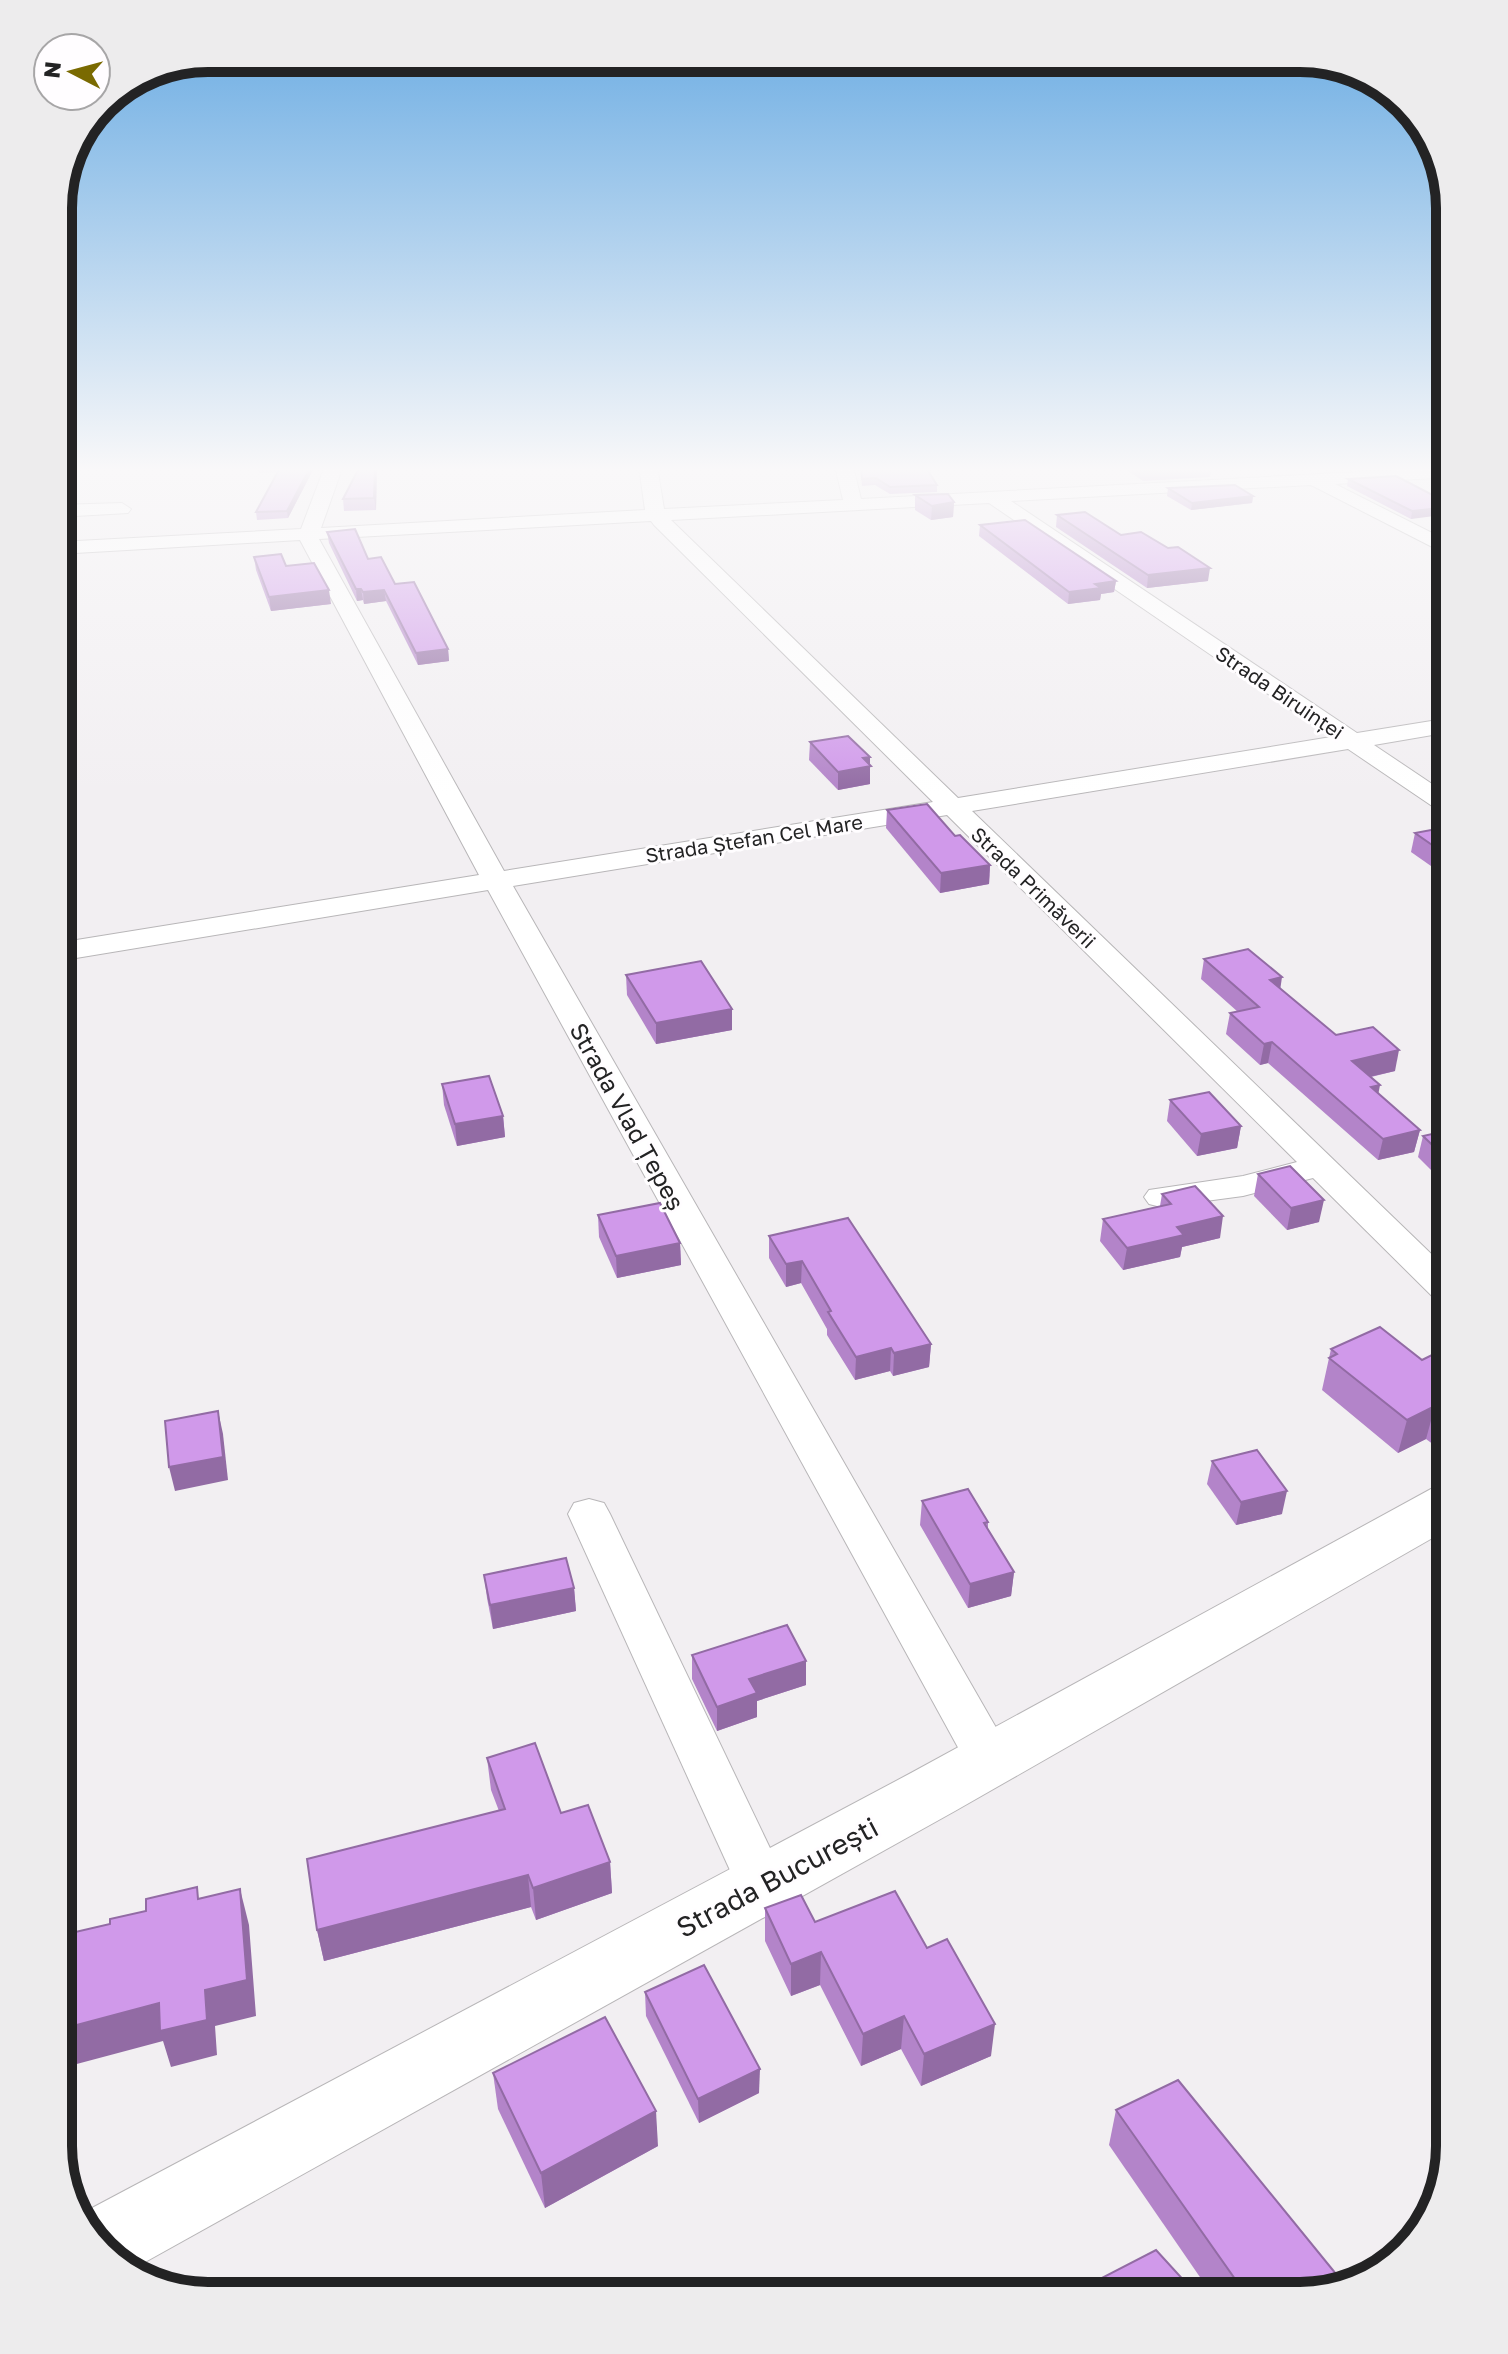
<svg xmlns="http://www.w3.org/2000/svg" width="1508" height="2354" font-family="'Golos Text',sans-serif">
  <rect width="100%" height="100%" fill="#f2eff2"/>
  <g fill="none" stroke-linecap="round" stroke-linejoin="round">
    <defs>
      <g id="street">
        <path d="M 325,466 L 343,466 L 321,528 L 645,510 L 639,466 L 657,466 L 664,509 L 843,500 L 835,466 L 853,466 L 861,499 L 1450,467 L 1450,477 L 1335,484 L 1450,542 L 1450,556 L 1311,485 L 1011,501 L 1357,733 L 1450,718 L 1450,732 L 1374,745 L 1450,796 L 1450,815 L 1441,812 L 1348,749 L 972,811 L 1450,1272 L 1450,1305 L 1437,1301 L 1313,1178 L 1243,1196 L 1161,1207 L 1149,1204 L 1144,1197 L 1149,1190 L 1243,1176 L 1297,1162 L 947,815 L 513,886 L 1006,1745 L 1013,1759 L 1006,1773 L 989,1779 L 972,1773 L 488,890 L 58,961 L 58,943 L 479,875 L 300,540 L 58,554 L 58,542 L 301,529 ZM 989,503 L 1331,737 L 958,798 L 671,520 ZM 651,521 L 654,525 L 933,802 L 504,871 L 319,539 Z"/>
        <path d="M 122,503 L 131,509 L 128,513 L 58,517 L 58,505 Z"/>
        <path d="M 589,1499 L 604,1503 L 610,1514 L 780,1869 L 787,1885 L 780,1901 L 762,1907 L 744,1901 L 568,1514 L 574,1503 Z"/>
      </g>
      <path id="secondary" d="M 1450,1484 L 1450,1528 L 955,1811 L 129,2271 L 125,2271 L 77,2216 L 911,1773 L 1431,1489 Z"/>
    </defs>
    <use href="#street" stroke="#b8b6b8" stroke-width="2"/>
    <use href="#secondary" stroke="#b8b6b8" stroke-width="2"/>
    <use href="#street" fill="#fff" fill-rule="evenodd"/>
    <use href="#secondary" fill="#fff" fill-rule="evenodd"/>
  </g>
  <g fill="#b384c9">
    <path d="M 258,466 L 315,466 L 288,518 L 257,520 L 256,512 L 277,472 L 259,473 Z"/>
    <path d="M 360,466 L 377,466 L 376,510 L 344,511 L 343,499 Z"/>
    <path d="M 860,466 L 925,466 L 937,485 L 937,492 L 890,494 L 875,485 L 862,486 Z"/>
    <path d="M 1121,466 L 1210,466 L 1212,467 L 1210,477 L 1143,481 Z"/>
    <path d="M 1348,479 L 1450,504 L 1411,519 L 1347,486 Z"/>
    <path d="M 1168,488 L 1253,496 L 1252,503 L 1191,510 L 1167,496 Z"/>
    <path d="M 915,495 L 954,502 L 953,517 L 931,520 L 915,510 Z"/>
    <path d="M 1057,515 L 1168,548 L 1208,581 L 1147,588 L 1056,527 Z"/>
    <path d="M 980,525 L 1116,581 L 1114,592 L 1101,594 L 1100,600 L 1068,604 L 979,536 Z"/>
    <path d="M 327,532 L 368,559 L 395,584 L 448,649 L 449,661 L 418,665 L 386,601 L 364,604 L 363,600 L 357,601 L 329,543 Z"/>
    <path d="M 254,557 L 286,566 L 331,604 L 271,611 L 256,570 Z"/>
    <path d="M 810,742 L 870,757 L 870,784 L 838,790 L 809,760 Z"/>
    <path d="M 887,810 L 955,836 L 990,865 L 989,884 L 940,893 L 886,828 Z"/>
    <path d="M 1447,827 L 1450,872 L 1441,873 L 1411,852 L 1415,833 Z"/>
    <path d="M 1204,959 L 1280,989 L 1336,1035 L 1395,1071 L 1371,1077 L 1378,1093 L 1420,1130 L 1414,1152 L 1378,1160 L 1268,1063 L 1260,1065 L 1226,1034 L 1230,1013 L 1238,1012 L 1201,979 Z"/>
    <path d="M 626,975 L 732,1009 L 732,1030 L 656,1044 L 627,995 Z"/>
    <path d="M 442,1084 L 503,1116 L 505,1137 L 457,1146 L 444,1105 Z"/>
    <path d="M 1170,1100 L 1241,1126 L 1237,1148 L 1197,1156 L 1167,1121 Z"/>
    <path d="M 1450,1130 L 1450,1183 L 1440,1179 L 1418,1157 L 1423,1136 Z"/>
    <path d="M 1258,1174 L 1319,1222 L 1287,1230 L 1254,1196 Z"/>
    <path d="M 1162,1194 L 1220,1238 L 1182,1247 L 1180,1257 L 1123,1270 L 1100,1241 L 1103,1219 L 1160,1206 Z"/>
    <path d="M 598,1215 L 680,1243 L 681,1265 L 617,1278 L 599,1237 Z"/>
    <path d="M 769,1236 L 931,1344 L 929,1367 L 893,1376 L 890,1371 L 855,1380 L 827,1335 L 827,1329 L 801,1283 L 786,1287 L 769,1258 Z"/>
    <path d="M 1450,1346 L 1450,1437 L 1434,1445 L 1426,1439 L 1398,1453 L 1322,1390 L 1331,1349 L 1422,1360 Z"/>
    <path d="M 1212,1461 L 1282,1514 L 1236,1525 L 1207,1484 Z"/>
    <path d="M 922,1501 L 988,1522 L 988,1530 L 1014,1572 L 1011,1596 L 968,1608 L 920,1525 Z"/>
    <path d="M 484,1575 L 574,1588 L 576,1611 L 493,1629 L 487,1598 Z"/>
    <path d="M 692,1655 L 806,1685 L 757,1701 L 757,1717 L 717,1731 L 692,1679 Z"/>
    <path d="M 487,1758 L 561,1813 L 610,1862 L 612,1893 L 536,1920 L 531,1907 L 324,1961 L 317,1930 L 499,1811 L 491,1790 Z"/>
    <path d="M 765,1908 L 815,1922 L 927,1948 L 991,2056 L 921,2086 L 901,2049 L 861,2066 L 820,1985 L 791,1996 L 765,1941 Z"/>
    <path d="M 645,1992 L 759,2093 L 699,2123 L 646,2016 Z"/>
    <path d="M 493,2073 L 658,2146 L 545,2208 L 498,2109 Z"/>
    <path d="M 1116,2110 L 1300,2296 L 1213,2296 L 1109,2145 Z"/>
  </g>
  <g fill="#926ba4">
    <path d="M 311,466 L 315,466 L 288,518 L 287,511 Z"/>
    <path d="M 375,466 L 377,466 L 376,510 L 374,498 Z"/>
    <path d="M 1253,496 L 1252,503 L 1191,510 L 1192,503 Z"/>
    <path d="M 954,502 L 953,517 L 931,520 L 932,506 Z"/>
    <path d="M 1450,507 L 1450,514 L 1411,519 L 1412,511 Z"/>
    <path d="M 1210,568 L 1208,581 L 1147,588 L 1148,575 Z"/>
    <path d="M 1116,581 L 1114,592 L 1101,594 L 1100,600 L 1068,604 L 1069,592 L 1095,584 Z"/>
    <path d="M 356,589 L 361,589 L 363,600 L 357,601 Z"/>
    <path d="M 329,590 L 331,604 L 271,611 L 269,597 Z"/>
    <path d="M 384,590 L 386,601 L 364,604 L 363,592 Z"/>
    <path d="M 448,649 L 449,661 L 418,665 L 416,653 Z"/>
    <path d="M 870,757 L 870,784 L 838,790 L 838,772 L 863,758 Z"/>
    <path d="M 1450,853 L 1450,872 L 1441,873 L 1445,854 Z"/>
    <path d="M 990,865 L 989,884 L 940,893 L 941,873 Z"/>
    <path d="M 1282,977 L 1279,998 L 1270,980 Z"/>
    <path d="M 732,1009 L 732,1030 L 656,1044 L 656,1023 Z"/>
    <path d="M 1272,1042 L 1268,1063 L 1260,1065 L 1264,1044 Z"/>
    <path d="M 1399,1050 L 1395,1071 L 1347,1082 L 1352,1061 Z"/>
    <path d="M 1380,1085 L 1376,1106 L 1371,1087 Z"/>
    <path d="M 503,1116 L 505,1137 L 457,1146 L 455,1124 Z"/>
    <path d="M 1241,1126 L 1237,1148 L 1197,1156 L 1201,1134 Z"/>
    <path d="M 1420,1130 L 1414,1152 L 1378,1160 L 1383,1139 Z"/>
    <path d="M 1324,1200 L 1319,1222 L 1287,1230 L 1291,1208 Z"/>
    <path d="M 1223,1216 L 1220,1238 L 1182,1247 L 1180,1257 L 1123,1270 L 1127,1248 L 1177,1227 Z"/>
    <path d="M 680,1243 L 681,1265 L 617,1278 L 616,1256 Z"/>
    <path d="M 802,1261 L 801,1283 L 786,1287 L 786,1264 Z"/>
    <path d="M 931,1344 L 929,1367 L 893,1376 L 894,1353 Z"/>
    <path d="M 891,1348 L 890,1371 L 855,1380 L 856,1357 Z"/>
    <path d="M 1435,1406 L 1426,1439 L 1398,1453 L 1407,1420 Z"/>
    <path d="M 1450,1409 L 1450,1437 L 1434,1445 L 1443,1412 Z"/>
    <path d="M 218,1411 L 223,1434 L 228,1480 L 175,1491 L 169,1467 Z"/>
    <path d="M 1287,1491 L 1282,1514 L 1236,1525 L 1241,1502 Z"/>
    <path d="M 1014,1572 L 1011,1596 L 968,1608 L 970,1584 Z"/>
    <path d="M 574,1588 L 576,1611 L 493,1629 L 490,1605 Z"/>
    <path d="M 806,1661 L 806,1685 L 757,1701 L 757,1717 L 717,1731 L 717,1707 L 749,1679 Z"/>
    <path d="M 64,1823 L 72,1847 L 72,1882 L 58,1884 L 58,1859 Z"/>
    <path d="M 610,1862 L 612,1893 L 536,1920 L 533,1888 Z"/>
    <path d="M 528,1875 L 531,1907 L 324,1961 L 317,1930 Z"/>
    <path d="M 240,1889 L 249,1925 L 256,2016 L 215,2026 L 217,2055 L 171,2067 L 163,2041 L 58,2069 L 58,2030 L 205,1990 Z"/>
    <path d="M 821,1952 L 820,1985 L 791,1996 L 791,1964 Z"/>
    <path d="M 904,2016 L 901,2049 L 861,2066 L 863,2034 Z"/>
    <path d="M 995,2024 L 991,2056 L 921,2086 L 924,2054 Z"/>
    <path d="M 760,2069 L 759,2093 L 699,2123 L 698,2099 Z"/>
    <path d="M 656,2111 L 658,2146 L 545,2208 L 541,2173 Z"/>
  </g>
  <g fill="#d099ea" stroke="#926ba4" stroke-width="2">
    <path d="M 281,466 L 311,466 L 287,511 L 256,512 Z"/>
    <path d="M 360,466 L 375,466 L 374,498 L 343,499 Z"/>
    <path d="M 861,466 L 925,466 L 937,485 L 890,487 L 876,478 L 862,479 Z"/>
    <path d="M 1136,466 L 1210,466 L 1212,467 L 1144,471 Z"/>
    <path d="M 1396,476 L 1450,504 L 1450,507 L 1412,511 L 1348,479 Z"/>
    <path d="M 1235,485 L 1253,496 L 1192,503 L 1168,488 Z"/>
    <path d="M 948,494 L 954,502 L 932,506 L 915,495 Z"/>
    <path d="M 1085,512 L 1121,535 L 1141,532 L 1168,548 L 1178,547 L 1210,568 L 1148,575 L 1057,515 Z"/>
    <path d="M 1025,520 L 1116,581 L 1095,584 L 1101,588 L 1069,592 L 980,525 Z"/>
    <path d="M 355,529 L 368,559 L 381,557 L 395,584 L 414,582 L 448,649 L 416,653 L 384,590 L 363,592 L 361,589 L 356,589 L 327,532 Z"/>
    <path d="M 281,554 L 286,566 L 314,563 L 329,590 L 269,597 L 254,557 Z"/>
    <path d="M 848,736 L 870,757 L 863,758 L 871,766 L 838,772 L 810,742 Z"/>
    <path d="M 927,804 L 955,836 L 960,835 L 990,865 L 941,873 L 887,810 Z"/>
    <path d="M 1447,827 L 1450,829 L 1450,853 L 1445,854 L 1415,833 Z"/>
    <path d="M 1248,949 L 1282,977 L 1270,980 L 1336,1035 L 1373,1027 L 1399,1050 L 1352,1061 L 1380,1085 L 1371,1087 L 1420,1130 L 1383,1139 L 1272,1042 L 1264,1044 L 1230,1013 L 1259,1007 L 1204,959 Z"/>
    <path d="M 701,961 L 732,1009 L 656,1023 L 626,975 Z"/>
    <path d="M 489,1076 L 503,1116 L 455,1124 L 442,1084 Z"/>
    <path d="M 1209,1092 L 1241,1126 L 1201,1134 L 1170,1100 Z"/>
    <path d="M 1450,1130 L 1450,1159 L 1446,1158 L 1423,1136 Z"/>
    <path d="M 1290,1166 L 1324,1200 L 1291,1208 L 1258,1174 Z"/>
    <path d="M 1195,1186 L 1223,1216 L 1177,1227 L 1184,1235 L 1127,1248 L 1103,1219 L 1171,1204 L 1162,1194 Z"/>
    <path d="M 660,1203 L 680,1243 L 616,1256 L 598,1215 Z"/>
    <path d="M 848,1218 L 931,1344 L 894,1353 L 891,1348 L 856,1357 L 828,1312 L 831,1311 L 802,1261 L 786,1264 L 769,1236 Z"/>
    <path d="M 1380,1327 L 1422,1360 L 1450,1346 L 1450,1409 L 1443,1412 L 1435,1406 L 1407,1420 L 1329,1358 L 1337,1354 L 1331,1349 Z"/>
    <path d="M 218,1411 L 223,1457 L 169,1467 L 165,1421 Z"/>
    <path d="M 1257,1450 L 1287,1491 L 1241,1502 L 1212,1461 Z"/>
    <path d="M 968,1489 L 988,1522 L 984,1523 L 1014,1572 L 970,1584 L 922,1501 Z"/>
    <path d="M 566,1558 L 574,1588 L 490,1605 L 484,1575 Z"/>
    <path d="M 787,1625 L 806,1661 L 749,1679 L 757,1693 L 717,1707 L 692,1655 Z"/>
    <path d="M 535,1743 L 561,1813 L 588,1805 L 610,1862 L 533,1888 L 528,1875 L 317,1930 L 307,1859 L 505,1809 L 487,1758 Z"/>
    <path d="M 64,1823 L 63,1858 L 58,1859 L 58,1825 Z"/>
    <path d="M 197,1887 L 198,1899 L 240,1889 L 247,1980 L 205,1990 L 207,2020 L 160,2031 L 159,2003 L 58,2030 L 58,1936 L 110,1924 L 110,1919 L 146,1911 L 146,1899 Z"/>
    <path d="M 895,1891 L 927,1948 L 947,1939 L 995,2024 L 924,2054 L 904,2016 L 863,2034 L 821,1952 L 791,1964 L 765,1908 L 801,1895 L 815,1922 Z"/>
    <path d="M 704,1965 L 760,2069 L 698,2099 L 645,1992 Z"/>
    <path d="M 605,2017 L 656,2111 L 541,2173 L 493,2073 Z"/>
    <path d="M 1178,2080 L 1345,2285 L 1300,2296 L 1247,2296 L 1116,2110 Z"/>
    <path d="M 1156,2250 L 1198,2296 L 1067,2296 Z"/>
  </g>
  <linearGradient id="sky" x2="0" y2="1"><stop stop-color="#65a9e2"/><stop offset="0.59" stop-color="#f9f8f9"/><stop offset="1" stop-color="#f9f8f9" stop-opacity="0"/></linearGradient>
  <rect width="1508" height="796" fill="url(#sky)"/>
  <g text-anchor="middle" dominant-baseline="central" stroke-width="6" stroke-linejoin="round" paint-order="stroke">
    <g font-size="20" fill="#232324" stroke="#fffdff">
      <text transform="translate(1280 692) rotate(34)">Strada Biruinței</text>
      <text transform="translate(754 838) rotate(-9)">Strada Ștefan Cel Mare</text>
      <text transform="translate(1034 887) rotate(44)">Strada Primăverii</text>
    </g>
    <g font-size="24" fill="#232324" stroke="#fffdff">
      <text transform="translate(628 1116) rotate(61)">Strada Vlad Țepeș</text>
    </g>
    <g font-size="28" fill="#232324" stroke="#fffdff">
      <text transform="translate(777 1877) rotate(-28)">Strada București</text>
    </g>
  </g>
  <path d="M0 0H1508V2354H0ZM208 72H1300A136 136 0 0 1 1436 208V2146A136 136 0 0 1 1300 2282H208A136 136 0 0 1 72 2146V208A136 136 0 0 1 208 72Z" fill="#edeced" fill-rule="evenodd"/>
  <path fill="none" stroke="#232324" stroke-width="10" d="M208 72H1300A136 136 0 0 1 1436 208V2146A136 136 0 0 1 1300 2282H208A136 136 0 0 1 72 2146V208A136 136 0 0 1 208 72Z"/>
  <g transform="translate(72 72) rotate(276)"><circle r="38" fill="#fffdff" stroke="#a7a6a7" stroke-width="2"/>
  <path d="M0-6L14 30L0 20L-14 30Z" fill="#7a6a01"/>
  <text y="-12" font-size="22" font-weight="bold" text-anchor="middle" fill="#232324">N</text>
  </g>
</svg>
